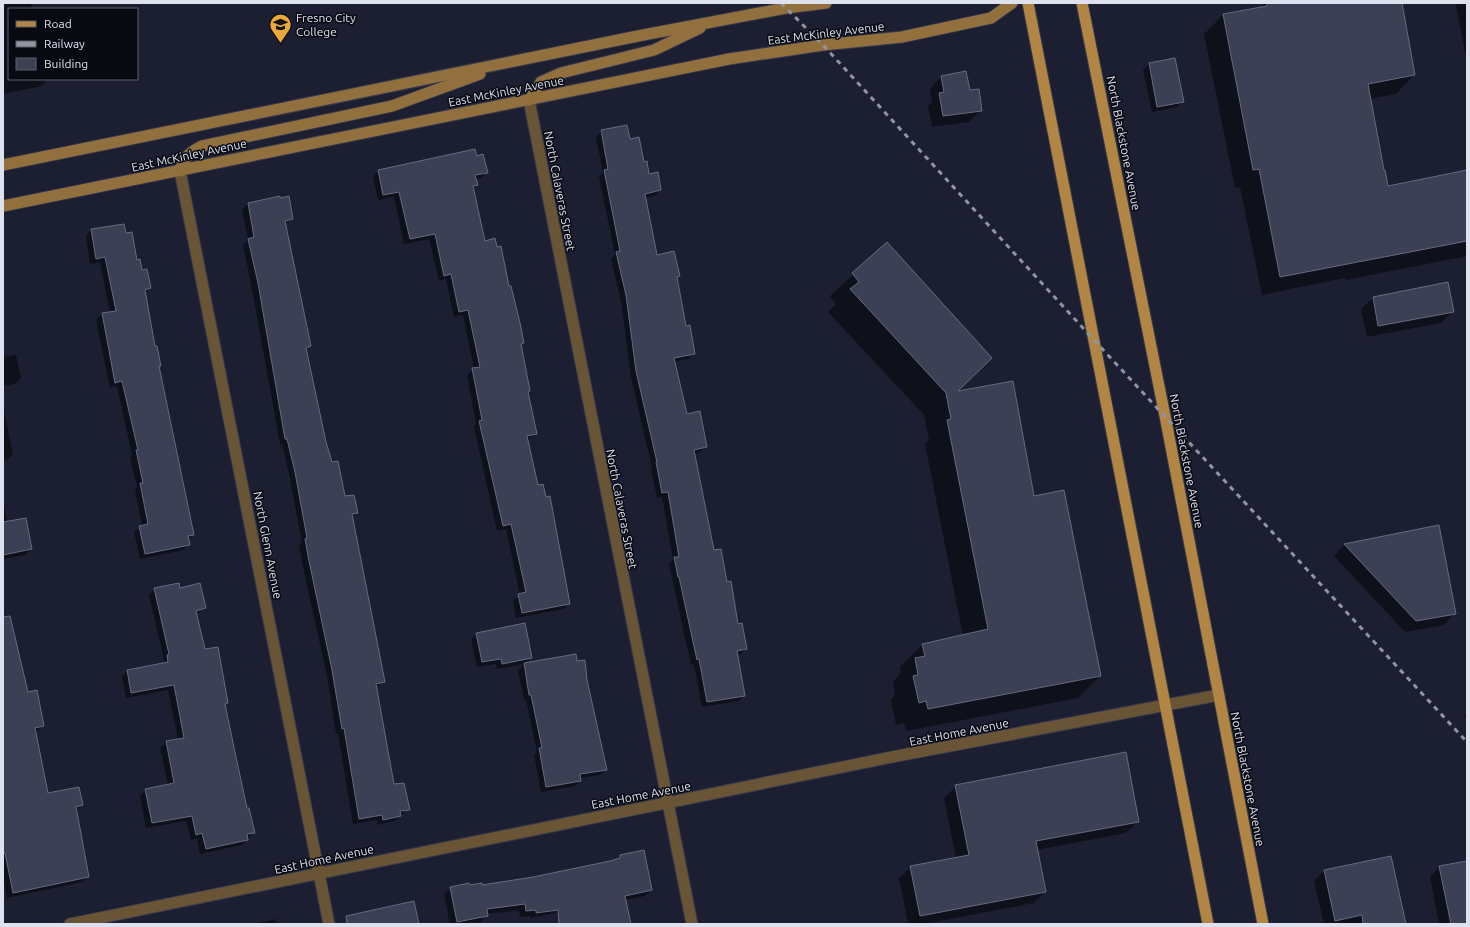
<svg xmlns="http://www.w3.org/2000/svg" width="1470" height="927" font-family="Ubuntu,sans-serif">
  <rect width="100%" height="100%" fill="#1c1f32"/>
  <g fill="#0007">
    <path d="M 3,3 L 31,3 L 32,9 L 9,9 L 9,79 L 47,79 L 42,86 L 3,94 Z"/>
    <path d="M 1266,3 L 1401,3 L 1414,75 L 1396,94 L 1370,99 L 1383,171 L 1388,187 L 1467,171 L 1467,256 L 1346,280 L 1345,278 L 1262,295 L 1240,187 L 1235,188 L 1204,34 L 1223,15 L 1260,8 Z"/>
    <path d="M 1458,3 L 1467,3 L 1467,63 L 1456,6 Z"/>
    <path d="M 1174,59 L 1183,101 L 1177,107 L 1152,112 L 1143,70 L 1149,64 Z"/>
    <path d="M 941,77 L 970,91 L 981,110 L 969,122 L 932,127 L 928,106 L 932,102 L 930,89 Z"/>
    <path d="M 601,131 L 629,140 L 648,175 L 660,190 L 655,196 L 644,198 L 656,256 L 679,276 L 676,279 L 685,327 L 694,354 L 688,359 L 674,362 L 686,415 L 706,446 L 701,452 L 694,454 L 713,551 L 726,583 L 738,625 L 746,648 L 741,654 L 737,655 L 744,695 L 739,701 L 702,707 L 694,664 L 691,665 L 669,564 L 673,560 L 662,497 L 657,498 L 651,469 L 652,468 L 631,377 L 621,301 L 611,259 L 615,255 L 599,176 L 603,173 L 596,137 Z"/>
    <path d="M 474,150 L 476,157 L 487,172 L 481,178 L 475,179 L 476,185 L 473,189 L 484,242 L 508,287 L 523,343 L 521,346 L 529,391 L 527,393 L 535,434 L 527,440 L 537,486 L 569,603 L 564,609 L 516,618 L 513,601 L 520,595 L 506,529 L 497,531 L 474,427 L 476,424 L 467,375 L 474,369 L 463,315 L 454,317 L 446,279 L 439,281 L 429,239 L 404,244 L 394,197 L 378,200 L 373,177 L 378,171 Z"/>
    <path d="M 288,197 L 292,219 L 285,224 L 310,346 L 305,351 L 331,463 L 344,498 L 357,512 L 352,517 L 384,681 L 376,688 L 394,786 L 408,809 L 394,821 L 377,825 L 377,820 L 353,824 L 338,733 L 336,734 L 327,676 L 303,567 L 299,545 L 302,543 L 290,478 L 282,444 L 280,444 L 252,289 L 243,245 L 248,240 L 242,209 L 248,204 Z"/>
    <path d="M 123,225 L 125,235 L 136,261 L 150,288 L 145,294 L 154,347 L 160,365 L 158,367 L 193,535 L 188,540 L 189,545 L 183,550 L 140,559 L 134,532 L 142,526 L 135,490 L 137,487 L 130,457 L 132,455 L 117,386 L 110,388 L 96,320 L 102,314 L 110,313 L 100,262 L 90,264 L 86,236 L 91,230 Z"/>
    <path d="M 887,243 L 956,392 L 1034,497 L 1100,676 L 1078,698 L 906,731 L 904,723 L 896,725 L 891,700 L 895,695 L 893,682 L 901,673 L 900,667 L 923,644 L 963,636 L 925,444 L 929,440 L 924,415 L 828,312 L 836,304 L 830,296 Z"/>
    <path d="M 1447,283 L 1453,311 L 1441,323 L 1367,337 L 1361,309 L 1373,298 Z"/>
    <path d="M 16,355 L 21,378 L 15,384 L 3,386 L 3,357 Z"/>
    <path d="M 3,407 L 13,454 L 8,459 L 3,460 Z"/>
    <path d="M 3,501 L 7,522 L 31,549 L 25,555 L 3,559 Z"/>
    <path d="M 1345,544 L 1455,613 L 1444,625 L 1405,632 L 1334,556 Z"/>
    <path d="M 155,589 L 179,589 L 205,608 L 196,614 L 204,651 L 226,703 L 225,705 L 246,810 L 254,832 L 242,845 L 200,854 L 197,838 L 191,840 L 186,821 L 146,828 L 140,796 L 145,790 L 168,785 L 160,748 L 166,742 L 178,740 L 168,690 L 126,698 L 122,677 L 127,671 L 162,664 L 164,659 L 149,595 Z"/>
    <path d="M 3,632 L 43,726 L 35,732 L 48,794 L 82,805 L 76,811 L 88,877 L 82,882 L 7,898 L 3,877 Z"/>
    <path d="M 477,634 L 530,658 L 524,664 L 576,662 L 586,680 L 605,769 L 600,775 L 580,778 L 580,781 L 575,786 L 541,792 L 534,755 L 537,752 L 526,700 L 524,700 L 518,670 L 525,664 L 497,669 L 496,664 L 477,667 L 471,639 Z"/>
    <path d="M 1467,713 L 1467,720 L 1464,716 Z"/>
    <path d="M 956,786 L 1138,821 L 1126,833 L 1037,850 L 1045,891 L 1034,903 L 924,924 L 908,924 L 899,878 L 911,867 L 956,858 L 944,798 Z"/>
    <path d="M 620,856 L 651,890 L 645,896 L 625,900 L 630,924 L 599,924 L 595,905 L 530,918 L 530,916 L 520,917 L 519,910 L 487,914 L 481,922 L 450,924 L 444,894 L 451,888 L 482,886 L 533,878 L 616,861 Z"/>
    <path d="M 1390,857 L 1405,924 L 1324,924 L 1314,881 L 1324,871 Z"/>
    <path d="M 1467,862 L 1467,924 L 1439,924 L 1430,877 L 1439,867 Z"/>
    <path d="M 276,919 L 277,924 L 251,924 Z"/>
  </g>
  <g fill="#3c4055" stroke="#666b82">
    <path d="M 1267,3 L 1402,3 L 1415,75 L 1368,84 L 1384,170 L 1385,170 L 1388,186 L 1467,170 L 1467,241 L 1280,277 L 1259,169 L 1253,170 L 1223,14 L 1267,6 Z"/>
    <path d="M 1175,58 L 1184,102 L 1157,107 L 1149,63 Z"/>
    <path d="M 966,71 L 970,90 L 979,89 L 982,111 L 943,116 L 939,93 L 944,92 L 941,76 Z"/>
    <path d="M 627,125 L 630,139 L 639,137 L 644,162 L 647,161 L 649,174 L 658,172 L 661,190 L 645,194 L 657,255 L 674,251 L 680,276 L 677,277 L 686,326 L 690,325 L 695,354 L 674,358 L 687,414 L 700,411 L 707,447 L 694,450 L 714,550 L 721,549 L 727,582 L 731,581 L 738,624 L 742,623 L 747,649 L 737,651 L 745,696 L 707,702 L 699,659 L 697,660 L 679,577 L 678,577 L 674,557 L 679,557 L 668,492 L 662,493 L 656,462 L 657,462 L 636,371 L 626,295 L 616,252 L 620,251 L 604,170 L 608,169 L 601,130 Z"/>
    <path d="M 475,149 L 477,156 L 483,154 L 488,173 L 475,175 L 478,185 L 473,186 L 485,241 L 495,238 L 497,247 L 501,246 L 509,286 L 511,286 L 520,323 L 524,343 L 521,344 L 530,391 L 528,392 L 537,434 L 527,436 L 538,485 L 543,484 L 546,497 L 550,496 L 570,604 L 522,613 L 518,594 L 526,592 L 511,524 L 503,526 L 479,421 L 482,420 L 472,368 L 480,367 L 468,310 L 459,312 L 451,274 L 444,276 L 435,234 L 410,239 L 399,192 L 383,195 L 378,170 Z"/>
    <path d="M 280,196 L 280,198 L 289,196 L 293,219 L 285,221 L 311,346 L 306,348 L 326,442 L 332,462 L 338,461 L 345,496 L 354,495 L 358,513 L 352,514 L 385,682 L 376,684 L 394,784 L 404,783 L 410,810 L 400,811 L 401,816 L 383,820 L 382,815 L 359,819 L 344,728 L 342,729 L 332,670 L 309,561 L 305,539 L 307,538 L 295,472 L 287,439 L 285,439 L 258,283 L 248,239 L 254,237 L 248,203 Z"/>
    <path d="M 124,224 L 126,233 L 132,232 L 137,260 L 140,259 L 142,270 L 147,269 L 151,288 L 145,290 L 155,346 L 157,346 L 161,366 L 159,366 L 194,535 L 188,536 L 190,545 L 145,554 L 139,526 L 148,524 L 140,483 L 143,483 L 136,450 L 138,450 L 122,381 L 115,383 L 102,313 L 116,311 L 105,257 L 96,259 L 91,229 Z"/>
    <path d="M 887,242 L 992,358 L 958,391 L 1013,381 L 1034,496 L 1064,490 L 1101,676 L 928,709 L 926,701 L 919,703 L 913,676 L 918,675 L 915,658 L 925,656 L 922,644 L 988,629 L 947,420 L 951,419 L 946,393 L 850,289 L 859,282 L 852,273 Z"/>
    <path d="M 1448,282 L 1454,312 L 1378,326 L 1373,297 Z"/>
    <path d="M 26,518 L 32,549 L 3,555 L 3,522 Z"/>
    <path d="M 1439,525 L 1456,614 L 1416,621 L 1344,544 Z"/>
    <path d="M 179,583 L 180,588 L 200,583 L 206,608 L 196,611 L 205,649 L 218,647 L 228,703 L 225,704 L 236,757 L 247,808 L 249,808 L 255,833 L 247,834 L 248,840 L 206,849 L 202,833 L 196,835 L 192,816 L 152,823 L 145,789 L 174,783 L 166,741 L 184,738 L 174,685 L 131,693 L 127,670 L 168,662 L 167,655 L 169,654 L 154,588 Z"/>
    <path d="M 10,616 L 28,692 L 37,690 L 44,726 L 35,728 L 48,793 L 79,787 L 83,805 L 76,807 L 89,877 L 13,893 L 5,853 L 3,853 L 3,617 Z"/>
    <path d="M 525,623 L 532,658 L 502,664 L 501,659 L 482,662 L 476,633 Z"/>
    <path d="M 576,654 L 577,661 L 585,660 L 587,680 L 607,770 L 580,774 L 581,781 L 546,787 L 539,748 L 542,748 L 531,695 L 529,695 L 524,663 Z"/>
    <path d="M 1126,752 L 1139,822 L 1036,841 L 1046,892 L 920,916 L 910,866 L 969,855 L 955,785 Z"/>
    <path d="M 644,850 L 652,890 L 625,896 L 631,924 L 559,924 L 558,910 L 536,913 L 536,910 L 526,911 L 525,904 L 487,909 L 488,916 L 457,922 L 450,887 L 469,883 L 470,885 L 482,883 L 482,885 L 533,877 L 610,861 L 620,858 L 620,855 Z"/>
    <path d="M 1391,856 L 1406,924 L 1363,924 L 1362,915 L 1335,921 L 1324,870 Z"/>
    <path d="M 1467,861 L 1467,924 L 1451,924 L 1439,866 Z"/>
    <path d="M 414,901 L 419,924 L 347,924 L 346,916 Z"/>
  </g>
  <g fill="none" stroke-linecap="round" stroke-linejoin="round">
    <defs>
      <g id="minor">
        <path d="M 529,100 L 692,924"/>
        <path d="M 180,171 L 329,924"/>
        <path d="M 70,924 L 897,756 L 1219,695"/>
      </g>
      <g id="secondary">
        <path d="M 529,100 L 541,82 L 561,73 L 654,50 L 700,28"/>
        <path d="M 3,165 L 638,36 L 786,8 L 826,3"/>
        <path d="M 180,171 C 184,157 190,152 202,146 L 392,106 L 480,74"/>
        <path d="M 3,206 L 729,59 L 823,45 L 902,37 L 991,18 L 1012,3"/>
      </g>
      <g id="primary">
        <path d="M 1028,3 L 1208,924"/>
        <path d="M 1082,3 L 1165,416 L 1263,924"/>
      </g>
    </defs>
    <use href="#minor" stroke="#373a4c" stroke-width="13"/>
    <use href="#secondary" stroke="#373a4c" stroke-width="13"/>
    <use href="#primary" stroke="#373a4c" stroke-width="13"/>
    <use href="#minor" stroke="#695436" stroke-width="11"/>
    <use href="#secondary" stroke="#92703e" stroke-width="11"/>
    <use href="#primary" stroke="#b28544" stroke-width="11"/>
    <path stroke="#9194a3" stroke-width="3" stroke-dasharray="5 5" stroke-linecap="butt" d="M 781,3 L 823,45 L 1094,340 L 1467,742"/>
  </g>
  <defs>
    <symbol id="university-pin" viewBox="-11 -11 22 30"><path d="M0 17L-7.5 6A9.5 9.5 0 1 1 7.5 6Z" fill="#eda83b" stroke="#080a12"/><path d="M0-5L7-2L0 1L-7-2ZM-4 1L0 2.5L4 1V4Q0 6-4 4Z" fill="#111"/></symbol>
  </defs>
  <g fill-rule="evenodd">
    <use href="#university-pin" x="268" y="12" width="25" height="34"/>
  </g>
  <g text-anchor="middle" dominant-baseline="central" stroke-width="3" stroke-linejoin="round" paint-order="stroke">
    <g font-size="12" fill="#dee1ee" stroke="#080a12" text-anchor="start">
      <text x="296" y="17">Fresno City<tspan x="296" dy="14">College</tspan></text>
    </g>
    <g font-size="12" fill="#dee1ee" stroke="#080a12">
      <text transform="translate(826 33) rotate(-7)">East McKinley Avenue</text>
      <text transform="translate(506 91) rotate(-11)">East McKinley Avenue</text>
      <text transform="translate(1124 143) rotate(79)">North Blackstone Avenue</text>
      <text transform="translate(189 155) rotate(-12)">East McKinley Avenue</text>
      <text transform="translate(560 191) rotate(79)">North Calaveras Street</text>
      <text transform="translate(1187 461) rotate(79)">North Blackstone Avenue</text>
      <text transform="translate(622 509) rotate(79)">North Calaveras Street</text>
      <text transform="translate(268 545) rotate(79)">North Glenn Avenue</text>
      <text transform="translate(959 732) rotate(-11)">East Home Avenue</text>
      <text transform="translate(1248 779) rotate(79)">North Blackstone Avenue</text>
      <text transform="translate(641 795) rotate(-11)">East Home Avenue</text>
      <text transform="translate(324 859) rotate(-12)">East Home Avenue</text>
    </g>
  </g>
  <rect width="1470" height="927" fill="none" stroke="#dee1ee" stroke-width="8"/>
  <rect x="8" y="8" width="130" height="72" fill="#080a12" stroke="#5e606a"/>
  <rect x="16" y="21" width="20" height="6" fill="#b28544" stroke="#5e606a"/>
  <text x="44" y="28" font-size="12" fill="#dee1ee">Road</text>
  <rect x="16" y="41" width="20" height="6" fill="#9194a3" stroke="#5e606a"/>
  <text x="44" y="48" font-size="12" fill="#dee1ee">Railway</text>
  <rect x="16" y="58" width="20" height="12" fill="#3c4055" stroke="#5e606a"/>
  <text x="44" y="68" font-size="12" fill="#dee1ee">Building</text>
</svg>
